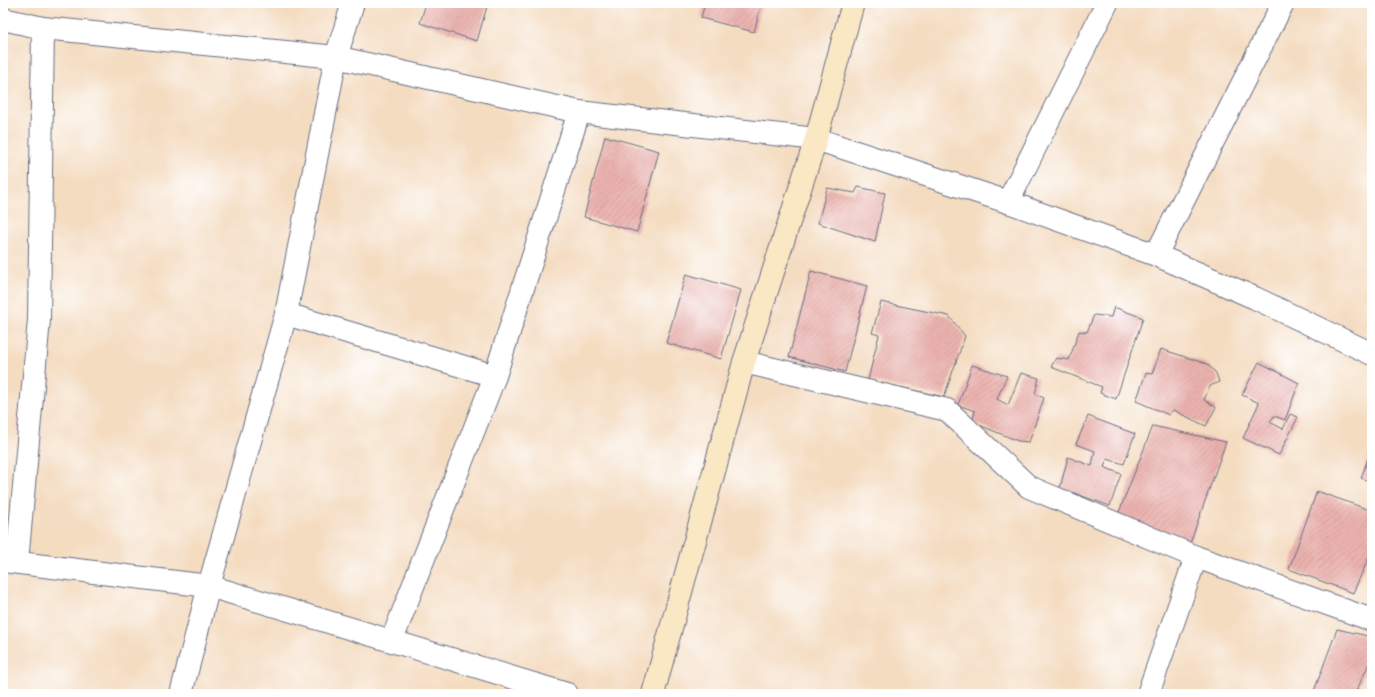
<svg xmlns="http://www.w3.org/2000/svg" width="1375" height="697" font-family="Mynerve,sans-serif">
  <defs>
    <pattern id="building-hatch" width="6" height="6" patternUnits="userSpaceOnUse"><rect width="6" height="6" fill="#ebb2ae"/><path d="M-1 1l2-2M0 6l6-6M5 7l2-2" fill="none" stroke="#c99998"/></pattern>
  </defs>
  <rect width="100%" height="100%" fill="#fff"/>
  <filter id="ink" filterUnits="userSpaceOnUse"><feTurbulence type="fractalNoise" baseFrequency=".025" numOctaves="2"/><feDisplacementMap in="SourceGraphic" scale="8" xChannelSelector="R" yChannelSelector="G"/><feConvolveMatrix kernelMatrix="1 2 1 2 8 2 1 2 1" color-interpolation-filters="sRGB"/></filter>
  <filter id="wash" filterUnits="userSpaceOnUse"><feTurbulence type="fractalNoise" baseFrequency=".012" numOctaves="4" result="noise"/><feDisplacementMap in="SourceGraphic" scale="16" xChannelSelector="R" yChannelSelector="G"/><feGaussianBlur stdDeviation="0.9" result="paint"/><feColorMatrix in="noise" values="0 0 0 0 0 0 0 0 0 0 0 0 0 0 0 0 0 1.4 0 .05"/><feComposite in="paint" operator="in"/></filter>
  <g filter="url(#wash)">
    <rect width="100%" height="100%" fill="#f4dcc1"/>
    <g id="blocks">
      <g fill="url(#building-hatch)">
        <path d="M 426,3 L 488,3 L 477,41 L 420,23 Z"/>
        <path d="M 705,3 L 762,3 L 754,32 L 701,18 Z"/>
        <path d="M 605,136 L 659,151 L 637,232 L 584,217 Z"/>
        <path d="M 858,187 L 885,193 L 875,242 L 818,223 L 827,188 L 855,193 Z"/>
        <path d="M 811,271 L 867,286 L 845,372 L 789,357 Z"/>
        <path d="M 686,274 L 741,290 L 721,359 L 666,343 Z"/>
        <path d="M 881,302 L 949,316 L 965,336 L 944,397 L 868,380 L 879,335 L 872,333 Z"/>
        <path d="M 1114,307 L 1143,318 L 1116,399 L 1100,393 L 1102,387 L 1051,367 L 1056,358 L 1069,360 L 1079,331 L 1087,332 L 1094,315 L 1111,317 Z"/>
        <path d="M 1161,349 L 1207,364 L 1216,373 L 1219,382 L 1210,386 L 1204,400 L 1216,407 L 1206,426 L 1173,410 L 1169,415 L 1136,401 L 1146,373 L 1152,374 Z"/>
        <path d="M 1259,362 L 1299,383 L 1285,420 L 1274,416 L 1270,422 L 1283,429 L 1290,414 L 1298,417 L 1279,455 L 1243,438 L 1259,403 L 1242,395 Z"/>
        <path d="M 972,365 L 1007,376 L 997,399 L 1008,405 L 1021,373 L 1039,378 L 1035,394 L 1044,398 L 1029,442 L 1018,441 L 972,422 L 975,411 L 958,405 Z"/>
        <path d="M 1088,416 L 1135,434 L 1124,464 L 1107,459 L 1104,467 L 1121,474 L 1110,506 L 1060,488 L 1068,457 L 1092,466 L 1095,451 L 1076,444 Z"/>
        <path d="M 1153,426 L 1226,442 L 1189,546 L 1117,517 Z"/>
        <path d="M 1372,447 L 1372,482 L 1361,478 Z"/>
        <path d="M 1317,491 L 1372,511 L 1372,550 L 1353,593 L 1289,569 Z"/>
        <path d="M 1337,629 L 1372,637 L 1372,657 L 1355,694 L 1313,694 Z"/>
      </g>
    </g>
  </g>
  <g filter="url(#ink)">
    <use href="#blocks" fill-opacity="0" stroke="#676c81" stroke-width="1"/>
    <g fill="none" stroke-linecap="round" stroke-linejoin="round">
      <defs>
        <g id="street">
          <path d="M 3,19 L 43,28 L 336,57 L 579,112 L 816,139 L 1008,202 L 1156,255 L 1255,298 L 1372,354"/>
          <path d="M 1008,202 L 1107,3"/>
          <path d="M 1156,255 L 1283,3"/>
          <path d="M 286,314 L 495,376"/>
          <path d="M 744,362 L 947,410 L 1029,487 L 1196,557"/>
          <path d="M 3,561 L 209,586 L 567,694"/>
          <path d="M 17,562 L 39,320 L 43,28"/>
          <path d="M 392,640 L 495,376 L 579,112"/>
          <path d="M 181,694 L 209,586 L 286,314 L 336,57 L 353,3"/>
          <path d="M 1148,694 L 1196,557 L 1372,620"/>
        </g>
        <path id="secondary" d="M 653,694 L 744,362 L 816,139 L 853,3"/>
      </defs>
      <use href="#street" stroke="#676c81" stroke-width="24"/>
      <use href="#secondary" stroke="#676c81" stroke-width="24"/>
      <use href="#street" stroke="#fff" stroke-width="22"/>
      <use href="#secondary" stroke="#fae7c3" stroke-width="22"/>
    </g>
  </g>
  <rect width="1375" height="697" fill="none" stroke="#fff" stroke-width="16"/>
</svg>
